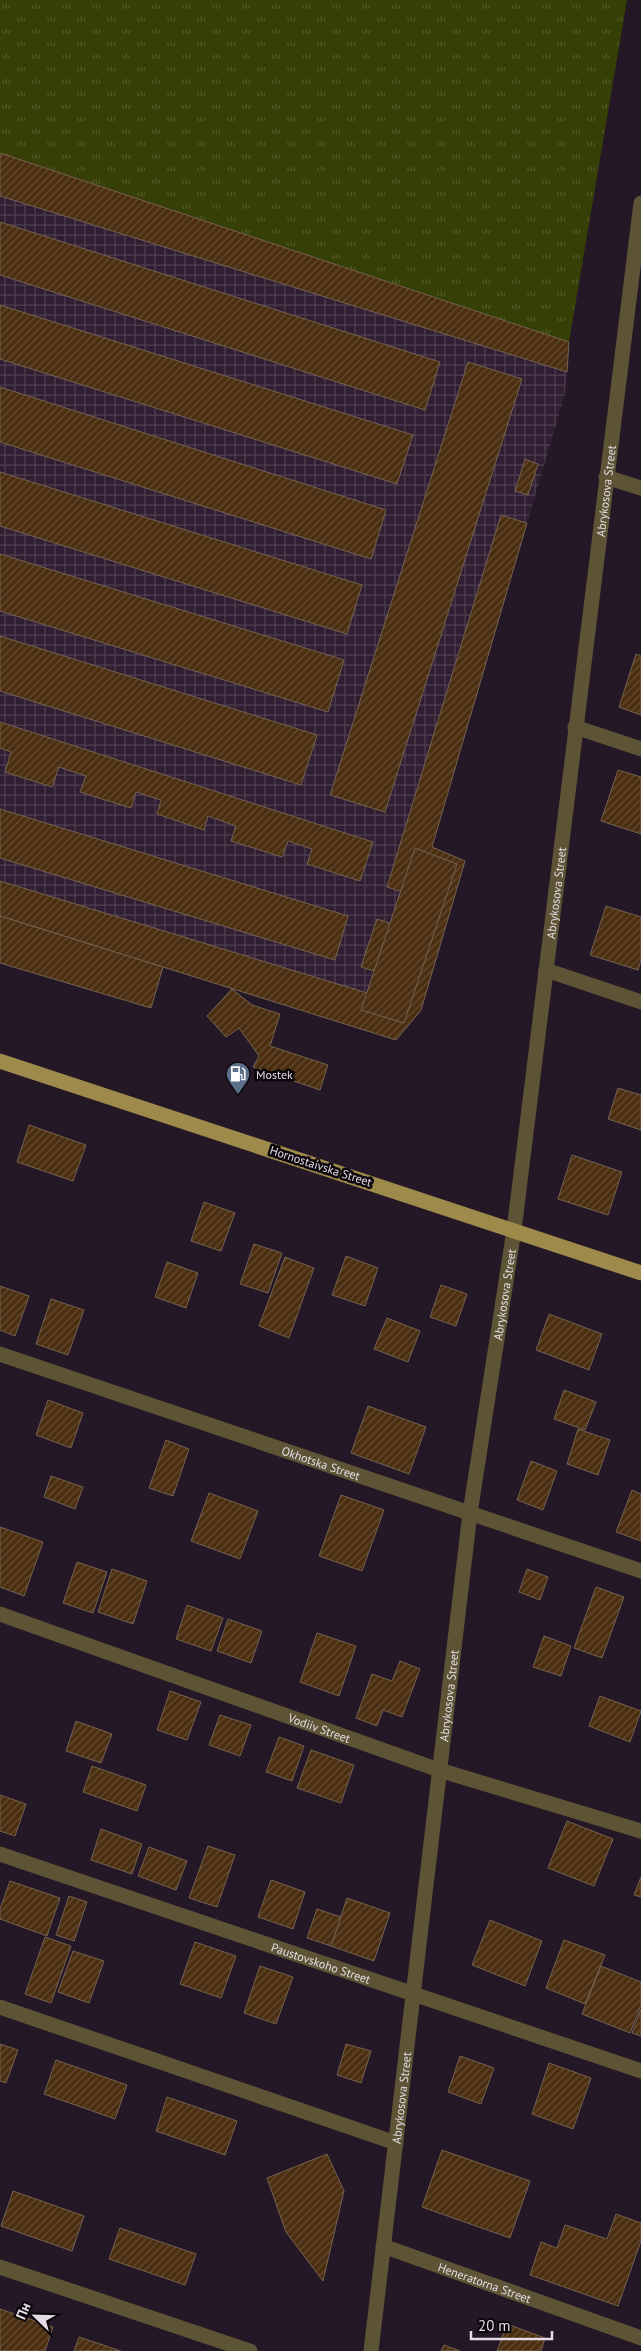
<svg xmlns="http://www.w3.org/2000/svg" width="641" height="2351" font-family="'PT Sans',sans-serif">
  <defs>
    <pattern id="industrial-grid" width="8" height="8" patternUnits="userSpaceOnUse" patternTransform="scale(1.25)"><rect width="8" height="8" fill="#301f33"/><path d="M0 4h8M4 0v8" fill="none" stroke="#4e3f50"/></pattern>
    <pattern id="grass-tufts" width="24" height="20" patternUnits="userSpaceOnUse" patternTransform="scale(1.25)"><rect width="24" height="20" fill="#363f05"/><path d="M3 7l-1-3M5 7V3M7 7l1-3M15 17l-1-3M17 17v-4M19 17l1-3" fill="none" stroke="#535a29"/></pattern>
    <pattern id="building-hatch" width="6" height="6" patternUnits="userSpaceOnUse" patternTransform="scale(1.25)"><rect width="6" height="6" fill="#4b2e10"/><path d="M-1 1l2-2M0 6l6-6M5 7l2-2" fill="none" stroke="#654c33"/></pattern>
  </defs>
  <rect width="100%" height="100%" fill="#241726"/>
  <path fill="url(#industrial-grid)" d="M 0,153 L 569,342 L 565,394 L 432,847 L 465,861 L 421,1010 L 396,1040 L 0,916 Z"/>
  <path fill="url(#grass-tufts)" d="M 0,0 L 627,0 L 569,342 L 0,153 Z"/>
  <g fill="url(#building-hatch)" stroke="#746251">
    <path d="M 0,153 L 569,342 L 567,372 L 0,196 Z"/>
    <path d="M 0,222 L 440,362 L 425,410 L 0,275 Z"/>
    <path d="M 0,305 L 413,435 L 397,484 L 0,359 Z"/>
    <path d="M 468,362 L 522,379 L 385,812 L 330,795 Z"/>
    <path d="M 0,387 L 386,510 L 371,559 L 0,442 Z"/>
    <path d="M 525,459 L 538,464 L 528,495 L 515,491 Z"/>
    <path d="M 0,472 L 362,585 L 347,634 L 0,526 Z"/>
    <path d="M 501,515 L 527,523 L 432,847 L 465,861 L 421,1010 L 396,1040 L 0,916 L 0,881 L 377,996 L 384,974 L 361,967 L 377,919 L 402,927 L 412,895 L 387,887 Z"/>
    <path d="M 0,554 L 344,660 L 328,712 L 0,611 Z"/>
    <path d="M 0,636 L 317,735 L 301,785 L 0,691 Z"/>
    <path d="M 636,654 L 641,656 L 641,715 L 619,707 Z"/>
    <path d="M 0,722 L 373,842 L 360,881 L 307,864 L 312,849 L 288,841 L 282,857 L 231,841 L 236,826 L 208,816 L 204,830 L 157,814 L 161,800 L 136,792 L 131,808 L 80,792 L 86,776 L 59,767 L 52,787 L 5,772 L 11,752 L 0,748 Z"/>
    <path d="M 618,770 L 641,777 L 641,834 L 601,821 Z"/>
    <path d="M 0,809 L 348,916 L 335,960 L 0,858 Z"/>
    <path d="M 415,848 L 457,864 L 404,1023 L 361,1010 Z"/>
    <path d="M 606,906 L 641,917 L 641,960 L 638,970 L 590,955 Z"/>
    <path d="M 0,916 L 163,967 L 151,1008 L 0,963 Z"/>
    <path d="M 232,989 L 252,1005 L 280,1014 L 270,1046 L 328,1065 L 320,1090 L 253,1067 L 259,1056 L 239,1028 L 226,1037 L 207,1016 Z"/>
    <path d="M 618,1088 L 641,1095 L 641,1130 L 608,1119 Z"/>
    <path d="M 29,1125 L 86,1145 L 73,1181 L 17,1162 Z"/>
    <path d="M 572,1155 L 622,1172 L 608,1215 L 558,1199 Z"/>
    <path d="M 204,1202 L 235,1213 L 221,1251 L 191,1241 Z"/>
    <path d="M 254,1244 L 282,1253 L 268,1293 L 240,1284 Z"/>
    <path d="M 346,1256 L 378,1268 L 365,1306 L 332,1295 Z"/>
    <path d="M 285,1257 L 314,1268 L 289,1338 L 259,1326 Z"/>
    <path d="M 167,1262 L 198,1273 L 186,1308 L 155,1297 Z"/>
    <path d="M 441,1285 L 467,1294 L 456,1326 L 430,1317 Z"/>
    <path d="M 0,1286 L 29,1296 L 15,1336 L 0,1330 Z"/>
    <path d="M 51,1299 L 84,1310 L 68,1355 L 36,1344 Z"/>
    <path d="M 549,1314 L 602,1334 L 589,1370 L 536,1350 Z"/>
    <path d="M 387,1318 L 420,1331 L 408,1362 L 374,1349 Z"/>
    <path d="M 564,1390 L 596,1402 L 585,1430 L 554,1419 Z"/>
    <path d="M 48,1400 L 83,1413 L 71,1448 L 36,1435 Z"/>
    <path d="M 368,1406 L 426,1427 L 409,1474 L 351,1453 Z"/>
    <path d="M 578,1429 L 610,1440 L 598,1475 L 567,1464 Z"/>
    <path d="M 166,1440 L 189,1449 L 173,1496 L 149,1488 Z"/>
    <path d="M 531,1461 L 557,1471 L 543,1510 L 517,1500 Z"/>
    <path d="M 51,1476 L 83,1487 L 75,1509 L 44,1497 Z"/>
    <path d="M 632,1490 L 641,1494 L 641,1541 L 616,1532 Z"/>
    <path d="M 209,1493 L 258,1511 L 240,1559 L 191,1541 Z"/>
    <path d="M 341,1495 L 384,1510 L 362,1571 L 319,1556 Z"/>
    <path d="M 0,1527 L 43,1542 L 24,1596 L 0,1587 Z"/>
    <path d="M 77,1562 L 107,1572 L 93,1613 L 63,1603 Z"/>
    <path d="M 112,1569 L 147,1581 L 133,1624 L 98,1612 Z"/>
    <path d="M 527,1569 L 548,1577 L 540,1600 L 519,1592 Z"/>
    <path d="M 596,1587 L 624,1597 L 602,1658 L 574,1648 Z"/>
    <path d="M 187,1605 L 223,1618 L 211,1651 L 176,1639 Z"/>
    <path d="M 228,1619 L 262,1631 L 251,1663 L 217,1651 Z"/>
    <path d="M 317,1633 L 356,1646 L 339,1696 L 300,1682 Z"/>
    <path d="M 544,1636 L 571,1646 L 561,1676 L 533,1667 Z"/>
    <path d="M 400,1661 L 420,1669 L 402,1717 L 383,1710 L 377,1726 L 356,1718 L 372,1674 L 392,1681 Z"/>
    <path d="M 170,1691 L 201,1702 L 187,1740 L 157,1730 Z"/>
    <path d="M 600,1696 L 641,1711 L 630,1742 L 589,1726 Z"/>
    <path d="M 220,1715 L 251,1725 L 240,1756 L 209,1745 Z"/>
    <path d="M 76,1721 L 112,1734 L 101,1763 L 66,1751 Z"/>
    <path d="M 279,1737 L 304,1746 L 292,1781 L 266,1772 Z"/>
    <path d="M 311,1750 L 354,1765 L 341,1803 L 297,1788 Z"/>
    <path d="M 92,1766 L 146,1785 L 137,1811 L 83,1792 Z"/>
    <path d="M 0,1795 L 26,1804 L 15,1836 L 0,1831 Z"/>
    <path d="M 567,1821 L 613,1839 L 594,1886 L 548,1868 Z"/>
    <path d="M 101,1829 L 142,1844 L 132,1874 L 91,1860 Z"/>
    <path d="M 208,1846 L 235,1855 L 217,1907 L 189,1898 Z"/>
    <path d="M 149,1847 L 187,1861 L 176,1890 L 138,1876 Z"/>
    <path d="M 641,1877 L 641,1897 L 634,1895 Z"/>
    <path d="M 271,1880 L 305,1892 L 293,1929 L 258,1917 Z"/>
    <path d="M 10,1881 L 60,1898 L 47,1936 L 0,1919 L 0,1909 Z"/>
    <path d="M 69,1896 L 87,1902 L 74,1941 L 56,1935 Z"/>
    <path d="M 347,1898 L 390,1913 L 374,1961 L 331,1946 Z"/>
    <path d="M 317,1909 L 341,1917 L 331,1946 L 307,1938 Z"/>
    <path d="M 490,1920 L 542,1941 L 525,1986 L 472,1965 Z"/>
    <path d="M 45,1937 L 71,1946 L 51,2003 L 25,1994 Z"/>
    <path d="M 564,1940 L 605,1955 L 585,2004 L 546,1988 Z"/>
    <path d="M 195,1942 L 236,1956 L 221,1998 L 180,1984 Z"/>
    <path d="M 73,1951 L 104,1961 L 89,2003 L 58,1992 Z"/>
    <path d="M 260,1966 L 293,1977 L 276,2024 L 244,2013 Z"/>
    <path d="M 601,1966 L 641,1982 L 641,2005 L 630,2033 L 582,2014 Z"/>
    <path d="M 641,2009 L 641,2036 L 632,2033 Z"/>
    <path d="M 0,2044 L 18,2050 L 6,2083 L 0,2081 Z"/>
    <path d="M 346,2044 L 371,2051 L 361,2083 L 337,2075 Z"/>
    <path d="M 460,2056 L 494,2068 L 481,2104 L 448,2092 Z"/>
    <path d="M 56,2060 L 127,2085 L 115,2119 L 44,2094 Z"/>
    <path d="M 549,2063 L 591,2078 L 573,2129 L 532,2114 Z"/>
    <path d="M 167,2097 L 237,2121 L 225,2155 L 156,2131 Z"/>
    <path d="M 442,2150 L 530,2181 L 510,2238 L 422,2207 Z"/>
    <path d="M 327,2154 L 344,2191 L 323,2281 L 286,2232 L 267,2178 Z"/>
    <path d="M 13,2191 L 84,2216 L 72,2251 L 1,2226 Z"/>
    <path d="M 616,2214 L 641,2223 L 641,2241 L 618,2306 L 530,2275 L 541,2242 L 557,2248 L 565,2225 L 607,2239 Z"/>
    <path d="M 120,2228 L 196,2254 L 185,2285 L 109,2259 Z"/>
    <path d="M 0,2309 L 53,2327 L 45,2351 L 0,2351 Z"/>
    <path d="M 507,2324 L 545,2338 L 541,2351 L 497,2351 Z"/>
    <path d="M 79,2337 L 121,2351 L 74,2351 Z"/>
    <path d="M 444,2345 L 460,2351 L 441,2351 Z"/>
  </g>
  <g fill="none" stroke-linecap="round" stroke-linejoin="round">
    <g stroke="#5d5436" stroke-width="15">
      <path d="M 606,477 L 641,488"/>
      <path d="M 575,727 L 641,749"/>
      <path d="M 546,970 L 641,1002"/>
      <path id="s1" d="M 0,1354 L 641,1571"/>
      <path id="s2" d="M 0,1614 L 439,1770 L 641,1831"/>
      <path id="s3" d="M 0,1854 L 641,2071"/>
      <path d="M 0,2007 L 396,2143"/>
      <path id="s4" d="M 383,2246 L 641,2338"/>
      <path d="M 0,2267 L 250,2351"/>
      <path id="s5" d="M 371,2351 L 470,1513 L 514,1230 L 641,203"/>
    </g>
    <path stroke="#9e8a4b" stroke-width="15" d="M 0,1061 L 641,1273"/>
  </g>
  <defs>
    <symbol id="fuel-pin" viewBox="-11 -11 22 30"><path d="M0 17L-7.5 6A9.5 9.5 0 1 1 7.5 6Z" fill="#5c6f8a" stroke="#0a050b"/><path d="M-5.5-6h7V0h2V4h1.3V-2.5L3-4.5l.8-.8L6-3V5H2.5V1h-1V6h-7ZM-4.2-4.7v3.2H.2V-4.7Z" fill="#fff"/></symbol>
  </defs>
  <g fill-rule="evenodd">
    <use href="#fuel-pin" x="224" y="1060" width="28" height="38"/>
  </g>
  <g text-anchor="middle" dominant-baseline="central" stroke-width="5" stroke-linejoin="round" paint-order="stroke">
    <g font-size="12" fill="#e4dbe5" stroke="#0a050b">
      <text stroke="none"><textPath href="#s5" startOffset="1875">Abrykosova Street</textPath></text>
      <text stroke="none"><textPath href="#s5" startOffset="1470">Abrykosova Street</textPath></text>
      <text transform="translate(321 1166) rotate(18)">Hornostaivska Street</text>
      <text stroke="none"><textPath href="#s5" startOffset="1065">Abrykosova Street</textPath></text>
      <text stroke="none"><textPath href="#s1" startOffset="339">Okhotska Street</textPath></text>
      <text stroke="none"><textPath href="#s5" startOffset="660">Abrykosova Street</textPath></text>
      <text stroke="none"><textPath href="#s2" startOffset="339">Vodiiv Street</textPath></text>
      <text stroke="none"><textPath href="#s3" startOffset="339">Paustovskoho Street</textPath></text>
      <text stroke="none"><textPath href="#s5" startOffset="255">Abrykosova Street</textPath></text>
      <text stroke="none"><textPath href="#s4" startOffset="108">Heneratorna Street</textPath></text>
    </g>
    <g font-size="12" fill="#e4dbe5" stroke="#0a050b" text-anchor="start">
      <text x="256" y="1074">Mostek</text>
    </g>
  </g>
  <g transform="translate(35 2316) rotate(293)" stroke="#0a050b" stroke-width="4" paint-order="stroke">
  <path d="M0-4L9 19L0 12L-9 19Z" fill="#e4dbe5"/>
  <text y="-8" font-size="14" font-weight="bold" text-anchor="middle" fill="#e4dbe5">Пн</text>
  </g>
  <path d="M471 2331v8h81v-8" fill="none" stroke="#e4dbe5" stroke-width="2.5"/>
  <text x="478" y="2331" font-size="15" fill="#e4dbe5" stroke="#0a050b" stroke-width="4" paint-order="stroke">20 m</text>
</svg>
